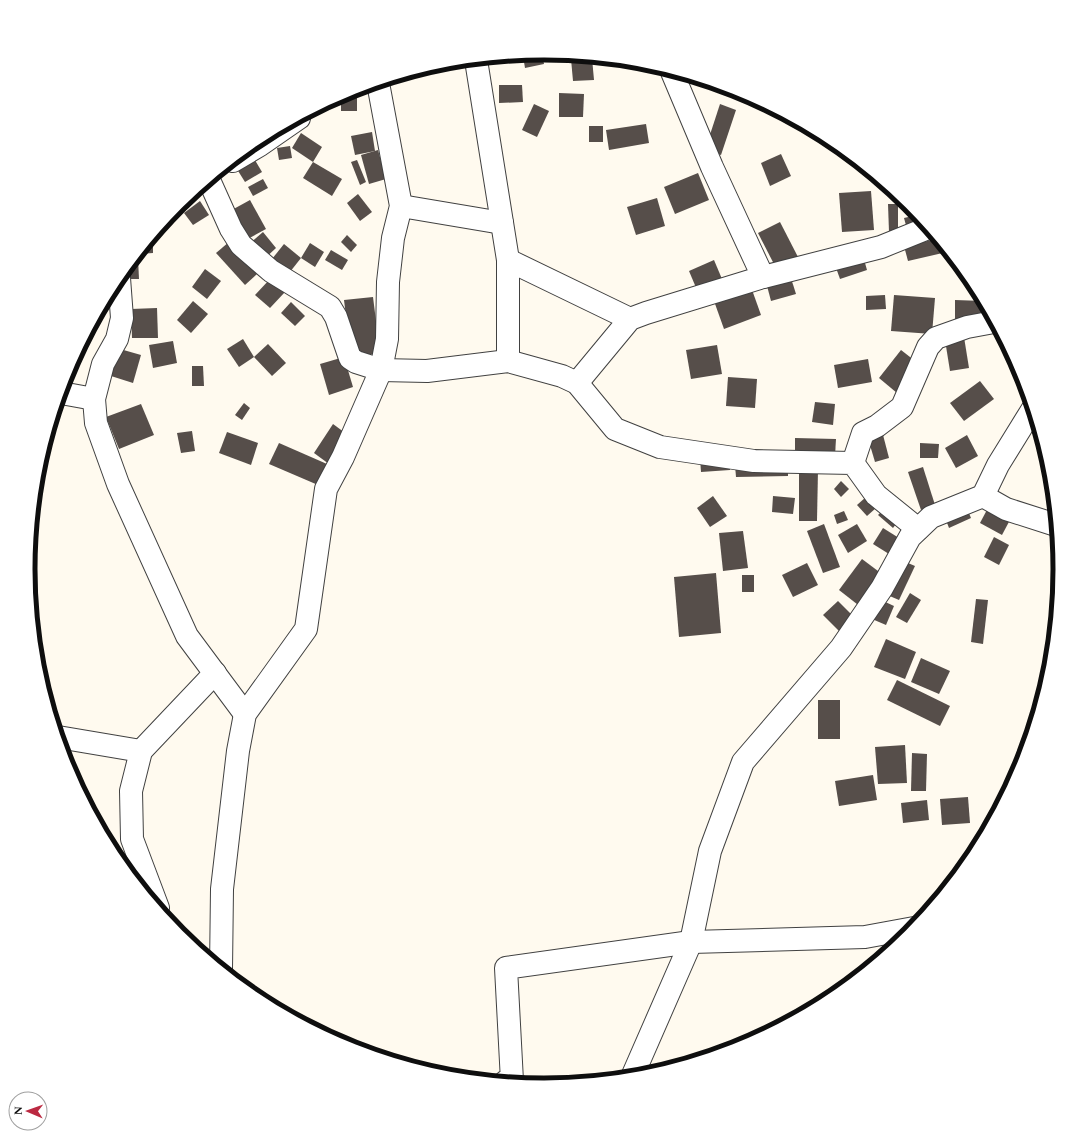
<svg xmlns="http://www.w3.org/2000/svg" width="1088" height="1139" font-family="Spectral,serif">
  <rect width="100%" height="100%" fill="#fffaef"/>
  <g fill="#564e4a">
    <path d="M 542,54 L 544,64 L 525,68 L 523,56 Z"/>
    <path d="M 506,57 L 506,63 L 494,62 L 495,58 Z"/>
    <path d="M 584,57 L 592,58 L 594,80 L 573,81 L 571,59 Z"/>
    <path d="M 499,85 L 522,85 L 523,102 L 499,103 Z"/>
    <path d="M 357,93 L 357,111 L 341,111 L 341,96 L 345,94 Z"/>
    <path d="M 559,93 L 584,94 L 583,117 L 559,117 Z"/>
    <path d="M 534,104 L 549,111 L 537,137 L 522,130 Z"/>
    <path d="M 720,104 L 736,110 L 721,155 L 705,150 Z"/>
    <path d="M 646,124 L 649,143 L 609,150 L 606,130 Z"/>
    <rect x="589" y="126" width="14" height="16"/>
    <path d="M 372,132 L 375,151 L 355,155 L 351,136 Z"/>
    <path d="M 301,133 L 322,147 L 313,162 L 292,148 Z"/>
    <path d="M 290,146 L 292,158 L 279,160 L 277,148 Z"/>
    <path d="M 378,150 L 386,179 L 369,184 L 361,155 Z"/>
    <path d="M 781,154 L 791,176 L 770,186 L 761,163 Z"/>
    <path d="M 252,155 L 262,172 L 245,182 L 235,166 Z"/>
    <path d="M 357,160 L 366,182 L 360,185 L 351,162 Z"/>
    <path d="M 313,162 L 342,179 L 332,196 L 303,178 Z"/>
    <path d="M 698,173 L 709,200 L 675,214 L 664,187 Z"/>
    <path d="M 263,179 L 268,188 L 253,196 L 248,187 Z"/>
    <path d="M 871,191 L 874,230 L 842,232 L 839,193 Z"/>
    <path d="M 358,194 L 372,212 L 360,221 L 347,203 Z"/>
    <path d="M 657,198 L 665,226 L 636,235 L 627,207 Z"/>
    <path d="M 250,200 L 266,229 L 246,240 L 230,211 Z"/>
    <path d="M 200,201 L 209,215 L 193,225 L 184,213 Z"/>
    <path d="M 888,204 L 898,204 L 898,231 L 889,232 Z"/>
    <path d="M 917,215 L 925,224 L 907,229 L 904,218 Z"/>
    <path d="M 780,222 L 798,257 L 776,268 L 758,233 Z"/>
    <path d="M 263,232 L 276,248 L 262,261 L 248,245 Z"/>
    <path d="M 347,235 L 357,245 L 351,252 L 341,242 Z"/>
    <path d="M 153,237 L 153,253 L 139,254 Z"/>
    <path d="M 937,239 L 947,252 L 908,261 L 904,246 Z"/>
    <path d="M 229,242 L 257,274 L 245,285 L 216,253 Z"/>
    <path d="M 310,243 L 324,252 L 315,267 L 301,258 Z"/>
    <path d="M 284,244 L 301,258 L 286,277 L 268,264 Z"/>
    <path d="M 331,250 L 348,260 L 342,270 L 325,260 Z"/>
    <path d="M 863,256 L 867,270 L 840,279 L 835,265 Z"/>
    <path d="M 136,258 L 138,258 L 139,279 L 127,279 L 127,269 Z"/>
    <path d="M 714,260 L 722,279 L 697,290 L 689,271 Z"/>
    <path d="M 205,269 L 221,281 L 207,299 L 192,287 Z"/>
    <path d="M 790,275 L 796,294 L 771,301 L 766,282 Z"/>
    <path d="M 270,279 L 285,292 L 270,308 L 255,295 Z"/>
    <path d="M 751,287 L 761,315 L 724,329 L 714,301 Z"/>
    <path d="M 885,295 L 886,309 L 866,310 L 866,296 Z"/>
    <path d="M 894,295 L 935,298 L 932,334 L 891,331 Z"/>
    <path d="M 373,297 L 380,353 L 351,357 L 344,300 Z"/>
    <path d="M 955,300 L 983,301 L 985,305 L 984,323 L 955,322 Z"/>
    <path d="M 193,301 L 208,314 L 191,333 L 177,320 Z"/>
    <path d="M 291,302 L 305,316 L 295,326 L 281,313 Z"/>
    <path d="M 157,308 L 158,338 L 132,338 L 131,309 Z"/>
    <path d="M 964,337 L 969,368 L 950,371 L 945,340 Z"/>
    <path d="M 243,339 L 254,357 L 239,367 L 227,349 Z"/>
    <path d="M 173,341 L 177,363 L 153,368 L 149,345 Z"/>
    <path d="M 268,344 L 286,363 L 272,376 L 254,357 Z"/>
    <path d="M 717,345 L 722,374 L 691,379 L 686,350 Z"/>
    <path d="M 120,349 L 141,355 L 133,383 L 111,376 Z"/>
    <path d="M 901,350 L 919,364 L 897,393 L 879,378 Z"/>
    <path d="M 344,357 L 353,387 L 329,395 L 320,364 Z"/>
    <path d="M 868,359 L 872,382 L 838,388 L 834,365 Z"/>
    <path d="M 192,366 L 203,366 L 204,386 L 192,386 Z"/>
    <path d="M 728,377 L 757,379 L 755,408 L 726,406 Z"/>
    <path d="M 980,381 L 994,399 L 964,421 L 950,403 Z"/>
    <path d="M 815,402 L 835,404 L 833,425 L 812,422 Z"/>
    <path d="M 244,403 L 250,408 L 242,420 L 235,415 Z"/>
    <path d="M 141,404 L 154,435 L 119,449 L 106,417 Z"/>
    <path d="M 333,424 L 348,435 L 329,464 L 314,453 Z"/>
    <path d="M 192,431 L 195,451 L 181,453 L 177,433 Z"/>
    <path d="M 882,431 L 889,458 L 875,462 L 867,435 Z"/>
    <path d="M 227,432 L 258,443 L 251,465 L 219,453 Z"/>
    <path d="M 967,435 L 978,456 L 956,468 L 945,448 Z"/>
    <path d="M 795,438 L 836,439 L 835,456 L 795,455 Z"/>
    <path d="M 279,443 L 327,464 L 318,485 L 269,464 Z"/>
    <path d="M 920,443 L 939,444 L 938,458 L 920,458 Z"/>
    <path d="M 729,457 L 730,470 L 701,472 L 700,459 Z"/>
    <path d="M 788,464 L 788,476 L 736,477 L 735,465 Z"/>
    <path d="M 923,467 L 935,505 L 921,510 L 908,472 Z"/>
    <path d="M 799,470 L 818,470 L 817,521 L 799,521 Z"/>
    <path d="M 841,481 L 849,489 L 841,497 L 834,489 Z"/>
    <path d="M 713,496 L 727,516 L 710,527 L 697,508 Z"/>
    <path d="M 773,496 L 795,498 L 793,514 L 772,512 Z"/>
    <path d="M 866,497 L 876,508 L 867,516 L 857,505 Z"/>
    <path d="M 966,506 L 971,518 L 949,528 L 944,515 Z"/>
    <path d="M 989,506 L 1011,518 L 1002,535 L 980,523 Z"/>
    <path d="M 885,508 L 899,520 L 893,528 L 878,515 Z"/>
    <path d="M 844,511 L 848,520 L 837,524 L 834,515 Z"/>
    <path d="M 824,524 L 840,567 L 823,573 L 807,531 Z"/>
    <path d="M 857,524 L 867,541 L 848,553 L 838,535 Z"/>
    <path d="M 883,528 L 899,538 L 889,554 L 873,544 Z"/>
    <path d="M 743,531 L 748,568 L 723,571 L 719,533 Z"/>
    <path d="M 994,537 L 1009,545 L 999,565 L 984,557 Z"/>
    <path d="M 862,559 L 886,577 L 862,608 L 839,590 Z"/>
    <path d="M 901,560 L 915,566 L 899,600 L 885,594 Z"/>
    <path d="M 807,563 L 818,585 L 793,597 L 782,575 Z"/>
    <path d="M 716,573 L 721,633 L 679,637 L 674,577 Z"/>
    <rect x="742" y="575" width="12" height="17"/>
    <path d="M 910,593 L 921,600 L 907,623 L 896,617 Z"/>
    <path d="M 976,599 L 988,600 L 983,644 L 971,642 Z"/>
    <path d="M 881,600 L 894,606 L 886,625 L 872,619 Z"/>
    <path d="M 838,601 L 856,619 L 841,633 L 823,615 Z"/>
    <path d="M 886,639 L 916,652 L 905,679 L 874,667 Z"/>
    <path d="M 921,658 L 950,671 L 939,694 L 911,682 Z"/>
    <path d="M 897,680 L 950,706 L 940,726 L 887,700 Z"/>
    <rect x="818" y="700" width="22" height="39"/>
    <path d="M 905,745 L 907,783 L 878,784 L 875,747 Z"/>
    <path d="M 912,753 L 927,754 L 926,791 L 911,791 Z"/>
    <path d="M 873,775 L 877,800 L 839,806 L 835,781 Z"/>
    <path d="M 968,797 L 970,823 L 942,825 L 940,799 Z"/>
    <path d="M 927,800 L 929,820 L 903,823 L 901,803 Z"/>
  </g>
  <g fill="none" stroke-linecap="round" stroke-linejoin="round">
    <defs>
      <g id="minor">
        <path d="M 476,60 L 508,260 L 508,361"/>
        <path d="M 672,72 L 712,167 L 763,277"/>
        <path d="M 233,161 L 260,145 L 299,118"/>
        <path d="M 209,180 L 231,229 L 241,245 L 271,271 L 330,307 L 336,317 L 350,358 L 356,362 L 381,370 L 427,371 L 508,361 L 562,376 L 577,383 L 615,429 L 660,447 L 754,461 L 853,463 L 876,495 L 918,529"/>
        <path d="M 401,206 L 502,223"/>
        <path d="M 508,260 L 630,319"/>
        <path d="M 119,278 L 122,318 L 117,339 L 103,364 L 94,399 L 96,423 L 118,484 L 187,636 L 245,714"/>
        <path d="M 577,383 L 630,319 L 646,313 L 763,277 L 881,247 L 928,228"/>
        <path d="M 61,393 L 94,399"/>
        <path d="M 853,463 L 863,433 L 877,426 L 902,407 L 928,347 L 936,338 L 967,327 L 994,322"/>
        <path d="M 983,496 L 1006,509 L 1056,525"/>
        <path d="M 58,737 L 141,751"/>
        <path d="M 158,908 L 132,839 L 131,791 L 141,751 L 215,673"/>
        <path d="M 221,969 L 222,889 L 238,751 L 245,714 L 306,629 L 326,489 L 343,457 L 381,370 L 387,339 L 388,282 L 393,238 L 401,206 L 378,83"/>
        <path d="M 632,1077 L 691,942 L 710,851 L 743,762 L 841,648 L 882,588 L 910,537 L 931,517 L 983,496 L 998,465 L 1032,410"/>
        <path d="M 505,1082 L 512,1081 L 506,968 L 691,942 L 865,937 L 914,928"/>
      </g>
    </defs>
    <use href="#minor" stroke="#414141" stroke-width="24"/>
    <use href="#minor" stroke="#fff" stroke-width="22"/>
  </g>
  <path d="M0 0H1088V1139H0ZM35 569a509 509 0 1 1 1018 0a509 509 0 1 1-1018 0Z" fill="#fff" fill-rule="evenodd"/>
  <path fill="none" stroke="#0e0e0e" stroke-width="5" d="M35 569a509 509 0 1 1 1018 0a509 509 0 1 1-1018 0Z"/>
  <g transform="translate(28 1111) rotate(272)"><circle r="19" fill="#ffffff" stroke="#9f9f9f"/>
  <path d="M0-3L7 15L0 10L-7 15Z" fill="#bb2941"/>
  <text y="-6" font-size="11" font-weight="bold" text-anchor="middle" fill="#0e0e0e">N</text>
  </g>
</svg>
